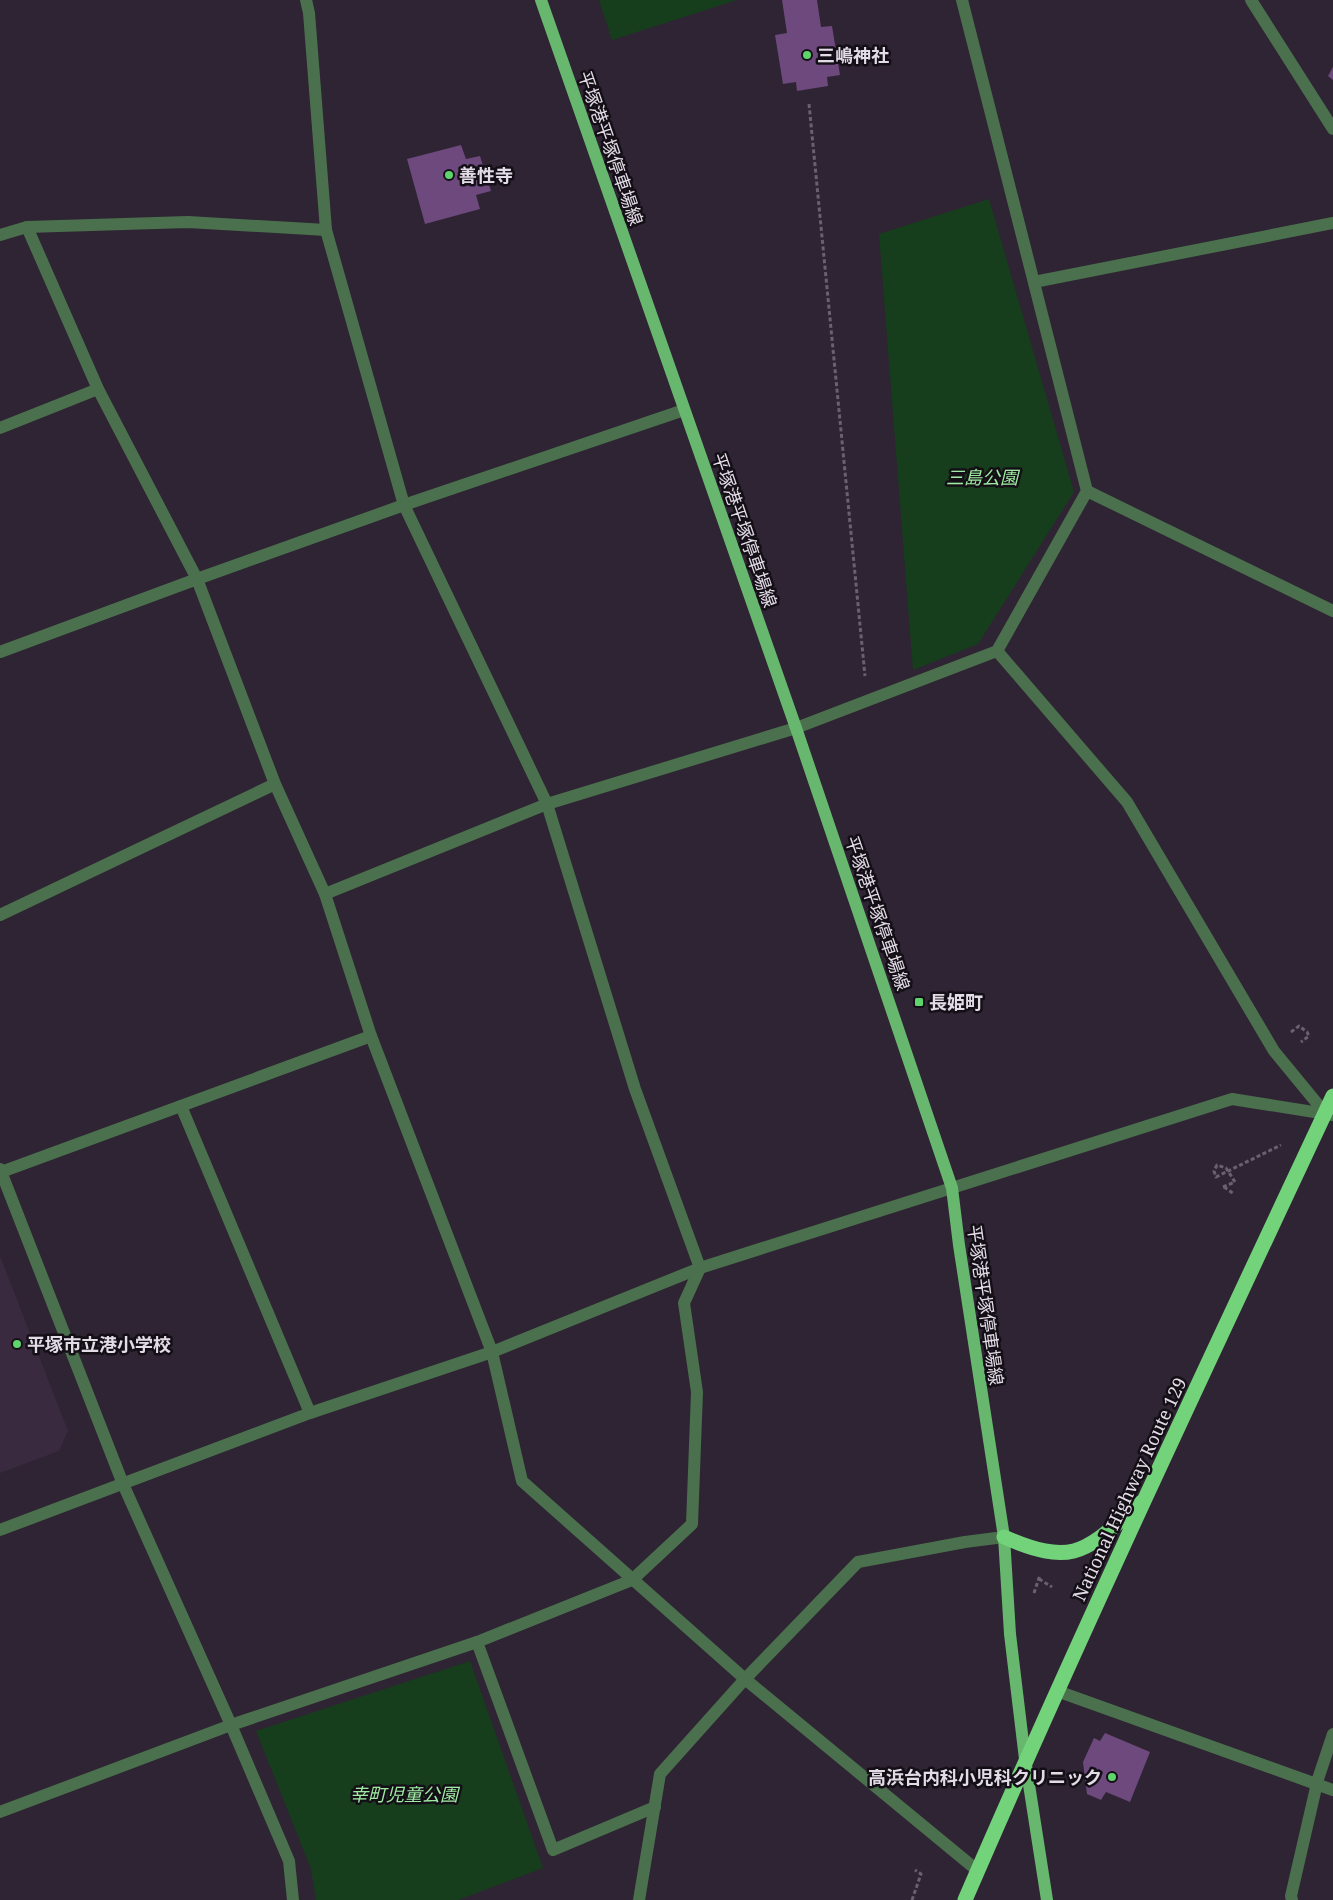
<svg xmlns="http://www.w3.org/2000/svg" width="1333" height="1900" font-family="'Noto Serif','Noto Sans JP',serif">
  <rect width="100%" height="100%" fill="#2e2433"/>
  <path fill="#392a40" d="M 0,1256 L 68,1431 L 59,1451 L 0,1473 Z"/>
  <g fill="#173e1c">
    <path d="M 599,0 L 737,0 L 612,40 Z"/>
    <path d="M 989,199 L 1074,492 L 978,644 L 913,670 L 879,234 Z"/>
    <path d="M 470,1661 L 543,1868 L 458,1900 L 316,1900 L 311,1869 L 256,1731 Z"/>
  </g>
  <g fill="#6d497e">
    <path d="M 782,0 L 817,0 L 821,27 L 832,26 L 840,75 L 827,77 L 828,86 L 797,91 L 796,82 L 783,84 L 775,35 L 787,33 Z"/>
    <path d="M 1333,67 L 1333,80 L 1328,76 Z"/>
    <path d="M 461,145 L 466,159 L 480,156 L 491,191 L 476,195 L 480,209 L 425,224 L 407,159 Z"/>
    <path d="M 1105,1733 L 1150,1752 L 1130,1802 L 1106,1792 L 1101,1800 L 1087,1794 L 1083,1762 L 1094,1738 L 1100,1741 Z"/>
  </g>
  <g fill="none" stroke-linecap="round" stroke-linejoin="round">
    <g stroke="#6a616f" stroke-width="3" stroke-dasharray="4 2.5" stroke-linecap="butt">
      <path d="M 809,104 L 865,676"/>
      <path d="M 1291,1032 L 1299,1026 L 1307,1032 L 1309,1036 L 1301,1042"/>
      <path d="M 1223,1187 L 1235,1182 L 1226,1168 L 1217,1165 L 1214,1171 L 1216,1177 L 1281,1145"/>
      <path d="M 1224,1187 L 1234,1194"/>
      <path d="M 1039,1579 L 1052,1587"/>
      <path d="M 1034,1593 L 1040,1575"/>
      <path d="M 912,1900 L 921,1874 L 915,1870"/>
    </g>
    <g stroke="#4b704d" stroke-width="12">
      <path d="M 1251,0 L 1333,129"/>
      <path d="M 27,227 L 98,389 L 197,579 L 275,784 L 325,894 L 371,1036 L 492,1352 L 522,1481 L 745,1679 L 978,1871"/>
      <path d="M 0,235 L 27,227 L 188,222 L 326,230"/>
      <path d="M 1034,282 L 1333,223"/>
      <path d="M 0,428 L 98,389"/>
      <path d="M 1087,491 L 1333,611"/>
      <path d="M 997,651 L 1127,802 L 1274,1051 L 1325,1113"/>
      <path d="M 0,652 L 197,579 L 404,505 L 684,410"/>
      <path d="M 325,894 L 547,804 L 796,728 L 997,651 L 1087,491 L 962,0"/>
      <path d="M 0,915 L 275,784"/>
      <path d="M 181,1106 L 310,1413"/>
      <path d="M 0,1169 L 123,1484 L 231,1725 L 289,1861 L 293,1900"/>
      <path d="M 1,1172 L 371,1036"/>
      <path d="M 0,1530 L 310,1413 L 492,1352 L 700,1268 L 1232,1099 L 1333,1115"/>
      <path d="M 477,1642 L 553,1850 L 655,1807"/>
      <path d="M 1057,1691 L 1333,1790"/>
      <path d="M 0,1812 L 231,1725 L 477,1642 L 632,1580 L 692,1524 L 697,1392 L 684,1303 L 700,1268 L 635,1089 L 547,804 L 404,505 L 326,230 L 309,13 L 306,0"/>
      <path d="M 639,1900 L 660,1774 L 745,1679 L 858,1562 L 965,1542 L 1004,1537"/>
      <path d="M 1292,1900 L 1291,1896 L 1318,1779 L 1333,1734"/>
    </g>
    <path stroke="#67b76e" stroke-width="12" d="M 541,0 L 796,728 L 952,1188 L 959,1245 L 1004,1537 L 1010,1634 L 1025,1759 L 1047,1900"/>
    <g stroke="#72d37a" stroke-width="15">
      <path d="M 1004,1537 C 1077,1569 1087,1549 1142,1502"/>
      <path d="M 965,1900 C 1082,1629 1208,1363 1333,1096"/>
    </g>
  </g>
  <g fill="#5ed56c" stroke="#140f16" stroke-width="2">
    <circle cx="807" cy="55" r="5"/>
    <circle cx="449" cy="175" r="5"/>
    <rect x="914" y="997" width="10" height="10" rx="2.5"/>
    <circle cx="17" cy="1344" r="5"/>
    <circle cx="1112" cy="1777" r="5"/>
  </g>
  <g text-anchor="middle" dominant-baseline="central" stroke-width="5" stroke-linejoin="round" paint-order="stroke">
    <g font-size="18" font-weight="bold" fill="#e3dce7" stroke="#140f16" text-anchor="start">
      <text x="817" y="55">三嶋神社</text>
      <text x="459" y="175">善性寺</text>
      <text x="929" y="1002">長姫町</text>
      <text x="27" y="1344">平塚市立港小学校</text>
      <text x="1102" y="1777" text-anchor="end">高浜台内科小児科クリニック</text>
    </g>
    <g font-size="18" fill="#e3dce7" stroke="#140f16">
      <text transform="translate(611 148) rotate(71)">平塚港平塚停車場線</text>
      <text transform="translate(745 530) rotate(71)">平塚港平塚停車場線</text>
      <text transform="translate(878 913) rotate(71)">平塚港平塚停車場線</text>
      <text transform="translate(986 1305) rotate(82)">平塚港平塚停車場線</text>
      <text transform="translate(1129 1489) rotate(-65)">National Highway Route 129</text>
    </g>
    <g font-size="18" font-style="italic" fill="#9eeaa2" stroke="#140f16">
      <text x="982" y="477">三島公園</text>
      <text x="404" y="1794">幸町児童公園</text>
    </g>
  </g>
</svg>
